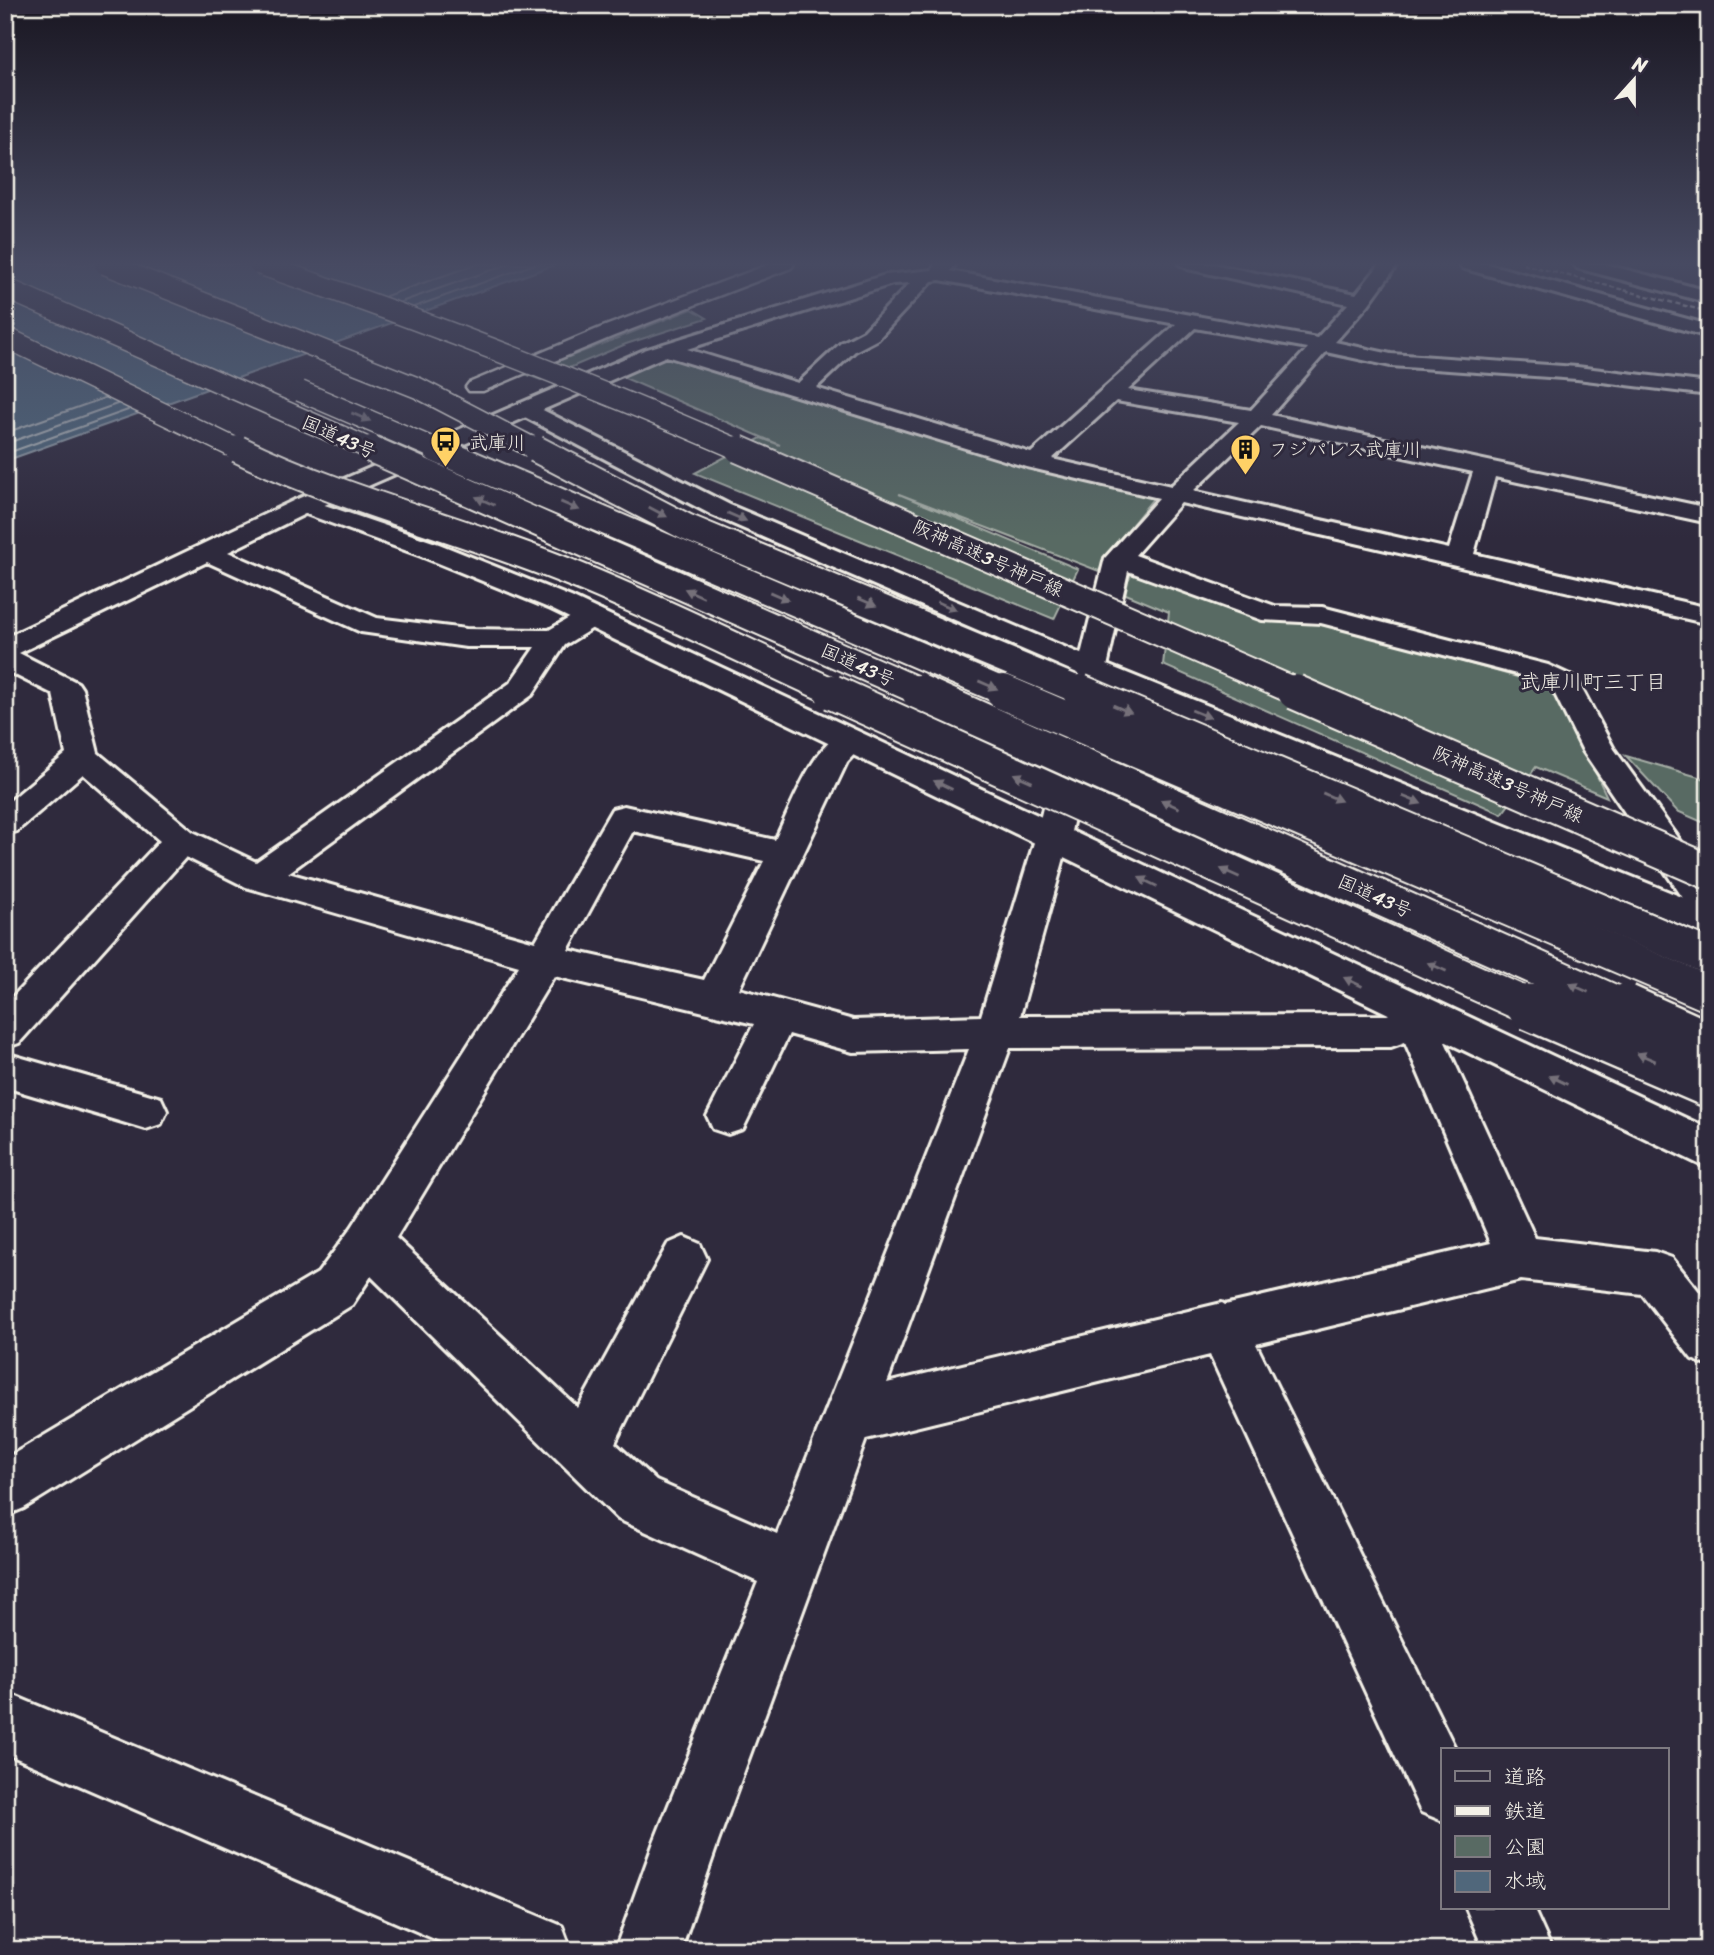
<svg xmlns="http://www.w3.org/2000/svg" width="1714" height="1955" font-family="Sriracha,'Klee One',sans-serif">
  <rect width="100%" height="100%" fill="#2f2a3d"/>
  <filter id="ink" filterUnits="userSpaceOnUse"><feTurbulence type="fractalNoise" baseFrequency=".0143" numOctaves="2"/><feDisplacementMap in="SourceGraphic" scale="14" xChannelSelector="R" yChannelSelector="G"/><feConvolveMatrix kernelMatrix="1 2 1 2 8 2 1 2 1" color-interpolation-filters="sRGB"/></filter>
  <g filter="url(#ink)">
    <g fill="#586a63" stroke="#a6aea6" stroke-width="2">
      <path d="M 692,309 L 707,318 L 626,344 L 541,380 L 525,374 Z"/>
      <path d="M 669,356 L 1156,495 L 1109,553 L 1099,571 L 899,494 L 1078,569 L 1054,619 L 695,473 L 761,438 L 780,445 L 620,376 Z"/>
      <path d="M 1132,573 L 1277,622 L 1317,621 L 1556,688 L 1607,797 L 1536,767 L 1502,814 L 1163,665 L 1169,612 L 1121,592 Z"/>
      <path d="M 1626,756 L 1709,780 L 1709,825 L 1677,811 Z"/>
    </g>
    <path fill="#50677b" stroke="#929ea7" stroke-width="2" d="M 5,264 L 557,264 L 5,461 Z"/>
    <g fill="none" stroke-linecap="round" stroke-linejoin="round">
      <g stroke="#b2babc" stroke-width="2">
        <path d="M 386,296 L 477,264"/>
        <path d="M 401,302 L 509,264"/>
        <path d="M 414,307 L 535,264"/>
        <path d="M 5,433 L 104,398"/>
        <path d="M 5,444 L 117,404"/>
        <path d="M 5,454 L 128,410"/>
      </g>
      <defs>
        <path id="pedestrian" d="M 770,264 L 794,264 L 791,268 L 614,336 L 483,391 L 469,391 L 466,387 L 469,383 L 600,328 Z"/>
        <g id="minor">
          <path d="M 935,264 L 956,264 L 950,271 L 1317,338 L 1348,304 L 1188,269 L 1179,264 L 1213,264 L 1356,294 L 1380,264 L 1398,264 L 1368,305 L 1335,342 L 1391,354 L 1577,367 L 1709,383 L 1709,395 L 1577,379 L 1391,366 L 1326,352 L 1271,415 L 1709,508 L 1709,523 L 1495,477 L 1474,554 L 1709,608 L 1709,624 L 1181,503 L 1135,555 L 1275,606 L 1322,607 L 1548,665 L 1576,678 L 1614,749 L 1709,880 L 1709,921 L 1696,917 L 1583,751 L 1553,690 L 1528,677 L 1321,623 L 1262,620 L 1128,571 L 1070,836 L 1020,1016 L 1387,1015 L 1424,1000 L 1438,1005 L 1444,1016 L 1445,1042 L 1535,1238 L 1655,1252 L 1672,1258 L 1709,1304 L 1709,1366 L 1692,1359 L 1642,1294 L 1521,1280 L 1256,1344 L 1456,1750 L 1443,1750 L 1443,1821 L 1421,1812 L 1210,1355 L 866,1439 L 718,1842 L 681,1950 L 615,1950 L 654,1842 L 758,1582 L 618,1519 L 371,1276 L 352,1305 L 24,1508 L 5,1516 L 5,1459 L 318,1273 L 352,1227 L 519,966 L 246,887 L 186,857 L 19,1043 L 5,1048 L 5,1005 L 160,841 L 83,774 L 17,831 L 5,834 L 5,805 L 66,754 L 53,694 L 5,670 L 5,638 L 295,500 L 644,350 L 885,275 L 932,270 ZM 940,280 L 1176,324 L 1031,453 L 816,388 L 855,351 L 878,339 L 932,281 ZM 910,283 L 864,331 L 841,343 L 798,383 L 687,349 L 893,284 ZM 1195,328 L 1308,348 L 1251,410 L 1128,390 ZM 666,356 L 1027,467 L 1159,498 L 1105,558 L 1036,836 L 981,1016 L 853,1020 L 739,989 L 847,762 L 866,742 L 861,735 C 854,733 848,731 840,735 C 812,747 789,812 775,840 L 624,806 L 612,809 L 535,942 L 288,873 L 532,695 L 565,645 L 601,623 L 605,617 L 601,611 L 591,609 L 581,611 L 549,630 L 466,629 L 377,618 L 228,552 L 313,510 ZM 1116,401 L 1239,422 L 1171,486 L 1052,459 ZM 1261,426 L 1473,472 L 1449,549 L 1193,491 ZM 207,562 L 361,632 L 466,647 L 535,647 L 510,683 L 256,862 L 193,832 L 98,753 L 82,689 L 78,683 L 19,653 ZM 633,831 L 764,861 L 704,980 L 568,950 ZM 554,976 L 754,1024 L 707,1116 L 713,1129 L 728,1134 L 743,1129 L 789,1034 L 853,1052 L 969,1049 L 777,1534 L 656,1481 L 615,1443 L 707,1259 L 700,1244 L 684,1237 L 668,1244 L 578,1408 L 396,1238 ZM 1405,1042 L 1491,1243 L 1225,1305 L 1222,1303 L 887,1383 L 1010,1048 L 1391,1047 Z"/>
          <path d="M 1459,264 L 1488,264 L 1709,325 L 1709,337 L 1462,268 Z"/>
          <path d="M 1574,264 L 1604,264 L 1709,291 L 1709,303 L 1577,268 Z"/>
          <path d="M 5,1053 L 161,1098 L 167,1111 L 161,1124 L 146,1129 L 5,1087 Z"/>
          <path d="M 1466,1908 L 1533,1908 L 1552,1950 L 1484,1950 Z"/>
        </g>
        <path id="tertiary" d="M 5,1692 L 562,1926 L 571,1950 L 460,1950 L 5,1753 Z"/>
        <g id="trunk">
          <path d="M 527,402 L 730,505 L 1102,663 L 1709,908 L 1709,936 L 1082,675 L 712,515 L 519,414 L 516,409 L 519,404 Z"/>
          <path d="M 304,498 L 439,544 L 571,597 L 1709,1129 L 1709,1169 L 551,609 L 421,556 L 295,510 L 292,505 L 295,500 Z"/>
        </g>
      </defs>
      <use href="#pedestrian" stroke="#f4f1e8" stroke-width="5"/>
      <use href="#minor" stroke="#f4f1e8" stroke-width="6"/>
      <use href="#tertiary" stroke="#f4f1e8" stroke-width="6"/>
      <use href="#trunk" stroke="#f4f1e8" stroke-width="6"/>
      <use href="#pedestrian" fill="#2f2a3d" fill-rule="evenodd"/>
      <use href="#minor" fill="#2f2a3d" fill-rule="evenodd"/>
      <use href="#tertiary" fill="#2f2a3d" fill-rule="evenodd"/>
      <use href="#trunk" fill="#2f2a3d" fill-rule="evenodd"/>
      <path stroke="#f4f1e8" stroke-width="2.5" stroke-dasharray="5 2.5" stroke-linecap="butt" d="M 1523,264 L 1709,312"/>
      <defs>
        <g id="trunk-bridge-far3">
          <path d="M 105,264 L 418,388 L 539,451"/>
          <path d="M 5,288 L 375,451"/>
          <path d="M 5,337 L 241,451"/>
          <path d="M 300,391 L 440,451"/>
        </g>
        <g id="trunk-bridge-far2">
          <path d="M 238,449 C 344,501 461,528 571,573 C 661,609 748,653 836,693"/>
          <path d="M 371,449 L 923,693"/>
          <path d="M 436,449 L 1007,693"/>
          <path d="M 536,449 L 686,527 L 1085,693"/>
        </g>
        <g id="trunk-bridge-far1">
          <path d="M 832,692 L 1534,1009"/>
          <path d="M 919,692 L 1629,1009"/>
          <path d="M 1003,692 L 1709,994"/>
          <path d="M 1080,692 L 1709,957"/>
        </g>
        <g id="trunk-bridge">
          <path d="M 1530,1007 L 1709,1084"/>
          <path d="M 1625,1007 L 1709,1045"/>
        </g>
        <path id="motorway-bridge-far2" d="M 259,264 C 423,320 583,382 742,451"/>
        <path id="motorway-bridge-far1" d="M 738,449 L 1299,693"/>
        <path id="motorway-bridge" d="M 1295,692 L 1709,872"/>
      </defs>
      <use href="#trunk-bridge-far3" stroke="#f4f1e8" stroke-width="23" stroke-linecap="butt"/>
      <use href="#trunk-bridge-far2" stroke="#f4f1e8" stroke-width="30" stroke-linecap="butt"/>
      <use href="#trunk-bridge-far1" stroke="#f4f1e8" stroke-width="38" stroke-linecap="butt"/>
      <use href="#trunk-bridge" stroke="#f4f1e8" stroke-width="50" stroke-linecap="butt"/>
      <use href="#motorway-bridge-far2" stroke="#f4f1e8" stroke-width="23" stroke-linecap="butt"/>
      <use href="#motorway-bridge-far1" stroke="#f4f1e8" stroke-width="30" stroke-linecap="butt"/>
      <use href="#motorway-bridge" stroke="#f4f1e8" stroke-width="38" stroke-linecap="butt"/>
      <use href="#trunk-bridge-far3" stroke="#2f2a3d" stroke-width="20"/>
      <use href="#trunk-bridge-far2" stroke="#2f2a3d" stroke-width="26"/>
      <use href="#trunk-bridge-far1" stroke="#2f2a3d" stroke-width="34"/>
      <use href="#trunk-bridge" stroke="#2f2a3d" stroke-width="45"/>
      <use href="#motorway-bridge-far2" stroke="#2f2a3d" stroke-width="20"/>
      <use href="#motorway-bridge-far1" stroke="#2f2a3d" stroke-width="26"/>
      <use href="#motorway-bridge" stroke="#2f2a3d" stroke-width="34"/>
    </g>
    <defs><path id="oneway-solid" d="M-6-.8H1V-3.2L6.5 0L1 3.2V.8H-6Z" transform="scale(1.75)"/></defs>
    <g fill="#747079">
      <use href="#oneway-solid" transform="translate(361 417) rotate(23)"/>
      <use href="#oneway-solid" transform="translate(485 501) rotate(-156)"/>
      <use href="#oneway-solid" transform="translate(570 506) rotate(23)"/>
      <use href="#oneway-solid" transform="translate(658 512) rotate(28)"/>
      <use href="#oneway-solid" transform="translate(737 517) rotate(23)"/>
      <use href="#oneway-solid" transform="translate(694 593) rotate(-156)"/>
      <use href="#oneway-solid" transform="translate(779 596) rotate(23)"/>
      <use href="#oneway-solid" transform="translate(867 602) rotate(23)"/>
      <use href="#oneway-solid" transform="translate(947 606) rotate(23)"/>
      <use href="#oneway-solid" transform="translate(988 685) rotate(23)"/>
      <use href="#oneway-solid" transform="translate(1122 709) rotate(23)"/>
      <use href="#oneway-solid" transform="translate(1201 714) rotate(22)"/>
      <use href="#oneway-solid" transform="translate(1023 778) rotate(-156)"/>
      <use href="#oneway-solid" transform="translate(943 785) rotate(-155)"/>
      <use href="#oneway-solid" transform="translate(1332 797) rotate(23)"/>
      <use href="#oneway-solid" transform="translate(1412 800) rotate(22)"/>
      <use href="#oneway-solid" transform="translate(1170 804) rotate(-156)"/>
      <use href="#oneway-solid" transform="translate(1230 873) rotate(-156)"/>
      <use href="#oneway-solid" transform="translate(1148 882) rotate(-154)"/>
      <use href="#oneway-solid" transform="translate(1437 967) rotate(-156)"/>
      <use href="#oneway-solid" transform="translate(1353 982) rotate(-154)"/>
      <use href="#oneway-solid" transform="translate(1579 988) rotate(-156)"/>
      <use href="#oneway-solid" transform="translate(1646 1057) rotate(-157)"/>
      <use href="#oneway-solid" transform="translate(1558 1080) rotate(-155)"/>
    </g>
  </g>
  <linearGradient id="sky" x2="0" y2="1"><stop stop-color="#1a1722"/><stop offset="0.49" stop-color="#474a62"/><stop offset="1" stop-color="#474a62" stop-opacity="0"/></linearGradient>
  <rect width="1714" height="538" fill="url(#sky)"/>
  <defs>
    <symbol id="bus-pin" viewBox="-11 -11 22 30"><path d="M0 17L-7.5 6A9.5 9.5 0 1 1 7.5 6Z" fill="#ffd166" stroke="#2f2a3d"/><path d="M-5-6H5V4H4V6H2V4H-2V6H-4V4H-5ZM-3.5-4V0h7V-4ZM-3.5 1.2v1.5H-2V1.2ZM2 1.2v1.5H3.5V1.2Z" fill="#111"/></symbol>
    <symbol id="building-pin" viewBox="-11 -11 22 30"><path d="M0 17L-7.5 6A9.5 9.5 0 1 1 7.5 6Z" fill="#ffd166" stroke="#2f2a3d"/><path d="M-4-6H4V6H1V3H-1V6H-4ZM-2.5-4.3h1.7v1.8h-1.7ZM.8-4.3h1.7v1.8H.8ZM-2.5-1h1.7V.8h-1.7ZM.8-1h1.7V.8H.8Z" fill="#111"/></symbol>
  </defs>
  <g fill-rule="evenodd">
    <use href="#bus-pin" x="428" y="424" width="35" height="47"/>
    <use href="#building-pin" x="1228" y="432" width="35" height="47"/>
  </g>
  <g text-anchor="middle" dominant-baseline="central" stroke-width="6" stroke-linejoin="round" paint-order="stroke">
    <g font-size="19" fill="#f4f1e8" stroke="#2f2a3d">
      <text transform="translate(339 437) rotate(24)">国道43号</text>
      <text transform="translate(988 558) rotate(24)">阪神高速3号神戸線</text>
      <text transform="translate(858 665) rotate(24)">国道43号</text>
      <text transform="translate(1508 784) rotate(24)">阪神高速3号神戸線</text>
      <text transform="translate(1375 896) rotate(24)">国道43号</text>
    </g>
    <g font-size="19" fill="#f4f1e8" stroke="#2f2a3d" text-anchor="start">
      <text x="469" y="442">武庫川</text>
      <text x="1269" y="449">フジパレス武庫川</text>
    </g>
    <g font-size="21" fill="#f4f1e8" stroke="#2f2a3d">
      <text x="1593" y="682">武庫川町三丁目</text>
    </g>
  </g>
  <rect width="1714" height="1955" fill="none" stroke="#2f2a3d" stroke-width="28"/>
  <rect x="14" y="14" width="1686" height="1927" fill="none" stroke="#f4f1e8" stroke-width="2.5" filter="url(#ink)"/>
  <rect x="1441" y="1748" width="228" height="161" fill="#2f2a3d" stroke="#7e7a81" stroke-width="2"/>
  <rect x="1455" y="1771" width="35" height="10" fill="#2f2a3d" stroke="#7e7a81" stroke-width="2"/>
  <text x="1504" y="1784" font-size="21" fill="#f4f1e8">道路</text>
  <rect x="1455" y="1806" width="35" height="10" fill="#f4f1e8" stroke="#7e7a81" stroke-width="2"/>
  <text x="1504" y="1818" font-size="21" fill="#f4f1e8">鉄道</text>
  <rect x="1455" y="1836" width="35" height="21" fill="#586a63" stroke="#7e7a81" stroke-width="2"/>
  <text x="1504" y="1854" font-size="21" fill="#f4f1e8">公園</text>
  <rect x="1455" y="1871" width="35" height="21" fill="#50677b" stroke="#7e7a81" stroke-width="2"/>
  <text x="1504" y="1888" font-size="21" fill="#f4f1e8">水域</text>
  <g transform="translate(1634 80) rotate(21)" stroke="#2f2a3d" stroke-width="5" paint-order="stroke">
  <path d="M0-5L12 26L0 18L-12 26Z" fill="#f4f1e8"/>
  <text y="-10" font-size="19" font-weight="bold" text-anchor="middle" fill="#f4f1e8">N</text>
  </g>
</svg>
